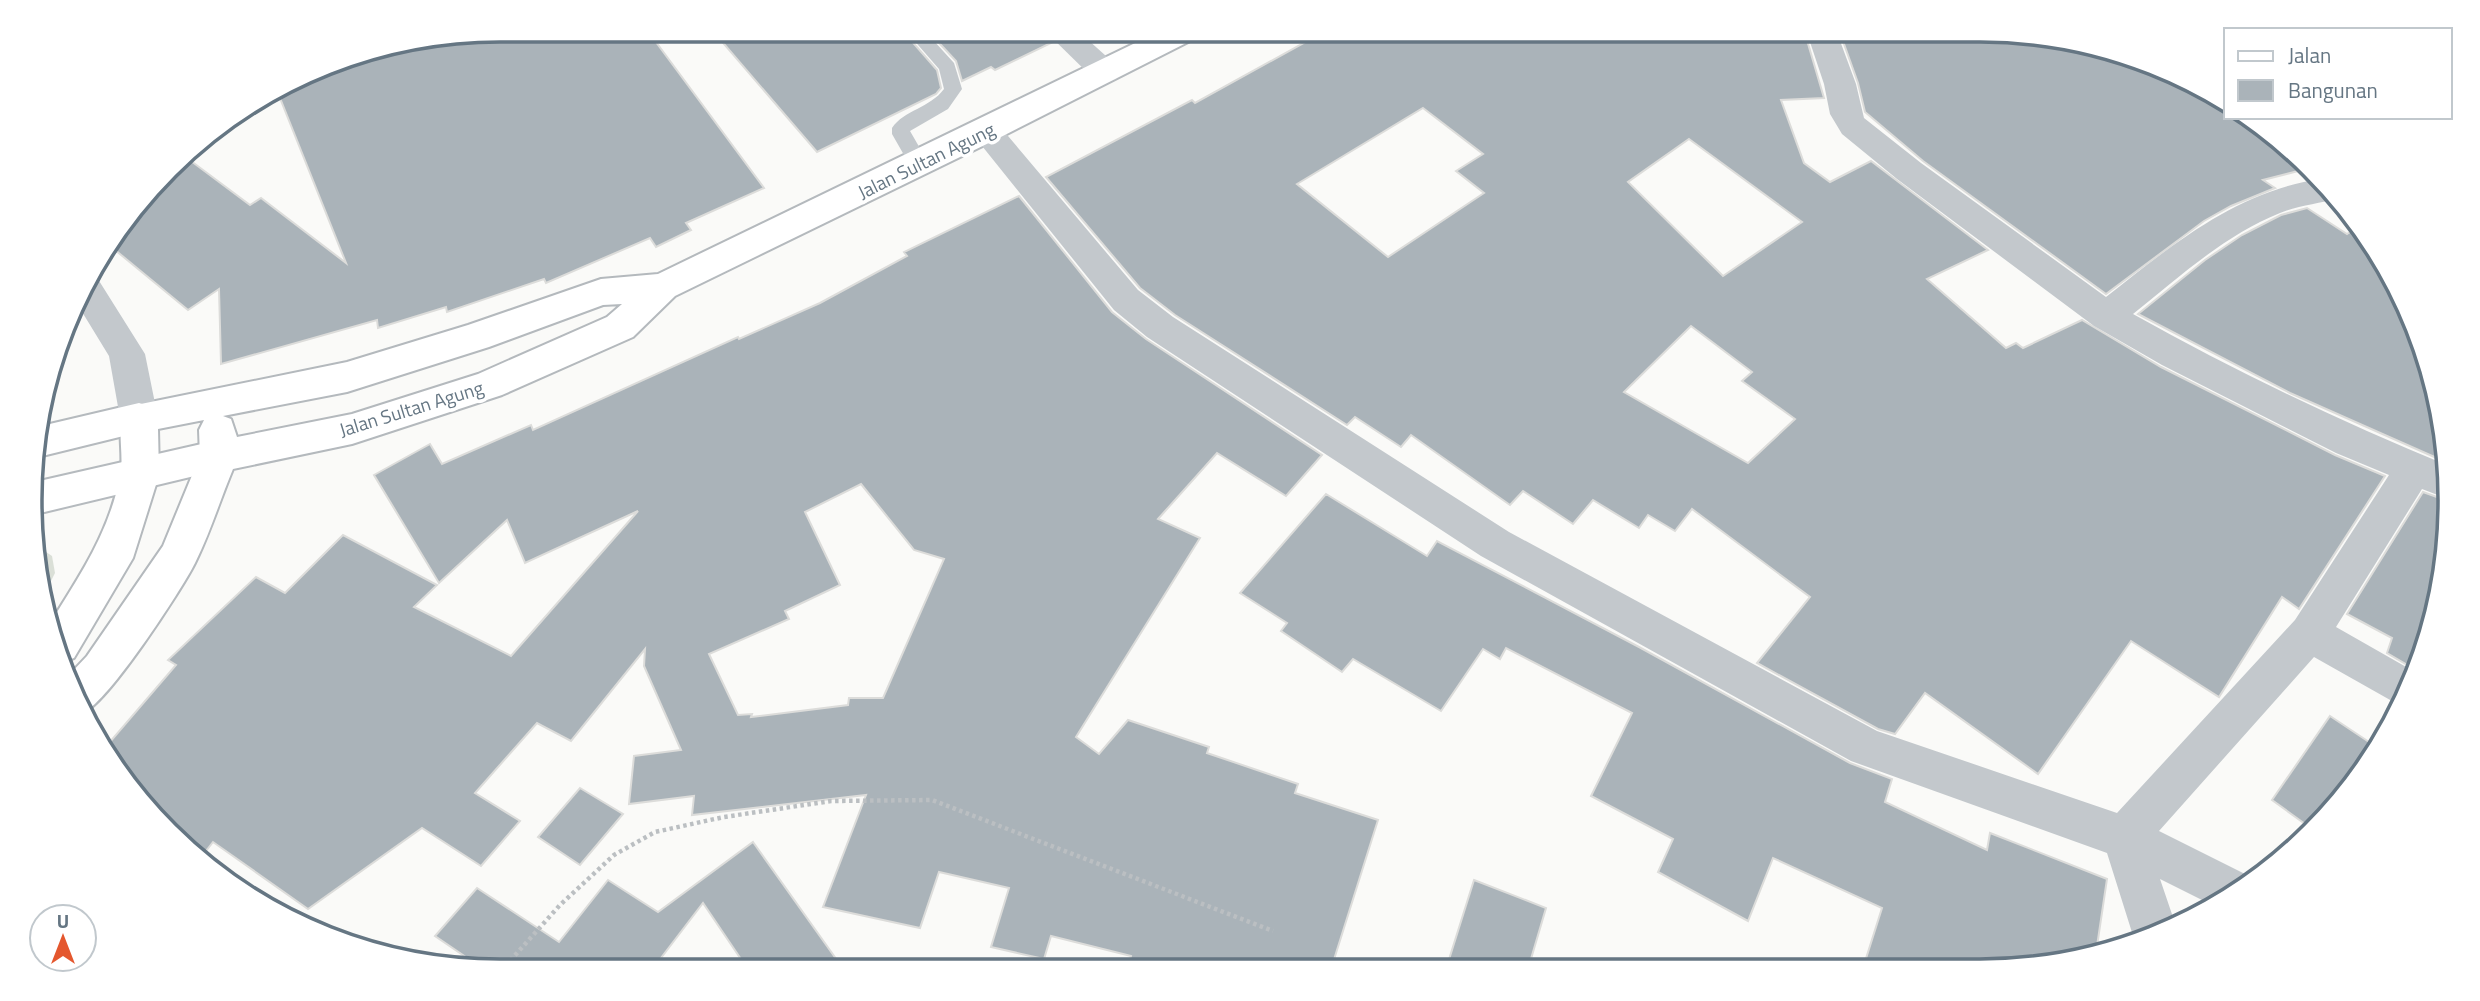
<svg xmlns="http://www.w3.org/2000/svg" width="2480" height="1001" font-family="'Titillium Web',sans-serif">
  <rect width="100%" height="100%" fill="#fafaf8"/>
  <path fill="#dadfd7" d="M 37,546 L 52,556 L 55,573 L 42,599 L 39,592 Z"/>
  <g fill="#aab3b9" stroke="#dcdcda" stroke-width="2" fill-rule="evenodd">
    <path d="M 500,30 L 647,30 L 764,188 L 686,223 L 691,230 L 656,247 L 650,238 L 546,283 L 544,279 L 447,312 L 446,307 L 378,328 L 377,320 L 221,364 L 219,289 L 188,310 L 109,245 L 183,155 L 250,205 L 261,198 L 346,263 L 276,88 L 349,55 Z"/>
    <path d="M 712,30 L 902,30 L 937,70 L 941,88 L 936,94 L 817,152 Z"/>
    <path d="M 927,30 L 1041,30 L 1053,42 L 995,70 L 991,67 L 962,81 L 956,61 Z"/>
    <path d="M 1327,30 L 1804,30 L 1824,98 L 1781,100 L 1804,163 L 1830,182 L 1871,161 L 1988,250 L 1927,279 L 2006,348 L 2016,343 L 2023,348 L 2082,320 L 2161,367 L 2335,455 L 2385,476 L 2299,609 L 2282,597 L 2219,697 L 2131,641 L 2038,774 L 1925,693 L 1895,734 L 1878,729 L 1757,663 L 1810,597 L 1692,509 L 1675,531 L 1648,515 L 1639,528 L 1593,500 L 1573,524 L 1523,491 L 1510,505 L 1411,435 L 1401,447 L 1355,417 L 1347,425 L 1175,315 L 1140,288 L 1046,177 L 1192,100 L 1195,103 ZM 1423,108 L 1483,154 L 1456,171 L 1484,193 L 1388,257 L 1297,184 ZM 1689,139 L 1802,222 L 1723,276 L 1628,182 ZM 1691,326 L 1752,372 L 1742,381 L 1795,419 L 1748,463 L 1624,392 Z"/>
    <path d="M 1839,30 L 1979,30 L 2130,55 L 2215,93 L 2226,101 L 2226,117 L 2249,117 L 2290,146 L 2310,168 L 2263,180 L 2275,188 L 2231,206 L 2204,221 L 2106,294 L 1923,161 L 1865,112 L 1858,83 Z"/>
    <path d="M 1019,196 L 1112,312 L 1146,339 L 1322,455 L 1286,496 L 1217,453 L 1158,519 L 1200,538 L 1076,737 L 1099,754 L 1128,720 L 1209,747 L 1207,753 L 1298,784 L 1295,793 L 1378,820 L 1331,969 L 1127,970 L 1131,956 L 1051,936 L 1044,959 L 991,947 L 1009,888 L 939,872 L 920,928 L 823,907 L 866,795 L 692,815 L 694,796 L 629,804 L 634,756 L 681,750 L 644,666 L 645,649 L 571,741 L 537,723 L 475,793 L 520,821 L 481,866 L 422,828 L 308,909 L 213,842 L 199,860 L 147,811 L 103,750 L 176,665 L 168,660 L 256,577 L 285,593 L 343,535 L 437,585 L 414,607 L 511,656 L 638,511 L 525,563 L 507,520 L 439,583 L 374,475 L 430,444 L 442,464 L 531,425 L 533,430 L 738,337 L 739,339 L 820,303 L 907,256 L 904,252 ZM 861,484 L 914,550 L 944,559 L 883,698 L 849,698 L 848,705 L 751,717 L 752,714 L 738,715 L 709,654 L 789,619 L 785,611 L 840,585 L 805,512 Z"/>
    <path d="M 2307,208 L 2347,234 L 2360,225 L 2402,292 L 2434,378 L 2448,463 L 2290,393 L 2138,314 L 2205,260 L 2242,235 L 2281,215 Z"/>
    <path d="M 2423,492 L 2448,501 L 2446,562 L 2425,651 L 2416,670 L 2387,653 L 2392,638 L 2347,614 Z"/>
    <path d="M 1326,494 L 1427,556 L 1437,541 L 1639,647 L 1850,763 L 1892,779 L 1885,802 L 1987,850 L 1990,833 L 2107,879 L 2096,953 L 2041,967 L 1863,968 L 1882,908 L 1773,858 L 1748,921 L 1658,872 L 1673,839 L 1591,796 L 1632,713 L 1506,648 L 1500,659 L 1483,649 L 1441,711 L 1353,659 L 1342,672 L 1281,631 L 1287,623 L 1240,593 Z"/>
    <path d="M 2330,716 L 2378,748 L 2371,762 L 2312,829 L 2272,800 Z"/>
    <path d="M 580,788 L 623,814 L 580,865 L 538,837 Z"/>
    <path d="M 753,842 L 844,970 L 749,971 L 703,903 L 651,971 L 500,971 L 482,968 L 435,936 L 477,888 L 559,942 L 608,880 L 658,912 Z"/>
    <path d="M 1474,880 L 1546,908 L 1528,969 L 1446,969 Z"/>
  </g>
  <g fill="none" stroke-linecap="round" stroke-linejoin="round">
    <defs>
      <g id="primary">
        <path d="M 139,403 L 152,407 L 158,418 L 152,429 L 34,458 L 37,427 Z"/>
        <path d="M 219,440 L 232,445 L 238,456 L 232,467 L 36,514 L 35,482 Z"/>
      </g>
      <path id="highway" d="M 1162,30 L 1202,30 L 1198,37 L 997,139 L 675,296 L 633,337 L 502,395 L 352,444 L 233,469 C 220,500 210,533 195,563 C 181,591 108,702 84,712 L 70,674 L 87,656 L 163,546 L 200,456 L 199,430 L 204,420 L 158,429 L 159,475 L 133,558 L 74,658 L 65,661 L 50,623 C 80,576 109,532 120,477 C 125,453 115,429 126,407 L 347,362 L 468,325 L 601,279 L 658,274 ZM 622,304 L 607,317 L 478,374 L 352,414 L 237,437 L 231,419 L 223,416 L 347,392 L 489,347 L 603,305 Z"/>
    </defs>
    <use href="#primary" stroke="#b5babe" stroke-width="4"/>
    <use href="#highway" stroke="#b4b9bd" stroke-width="4"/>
    <path stroke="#bbbfc2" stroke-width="4.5" stroke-dasharray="3.5 3.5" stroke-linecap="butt" d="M 501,971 L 560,905 L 614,855 L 655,832 L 724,817 L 831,801 L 932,800 L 1273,931"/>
    <path fill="#c3c8cc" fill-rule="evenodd" d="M 905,30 L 924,30 L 954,63 L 962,89 L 948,109 L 910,131 L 929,164 L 926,169 L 912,169 L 892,134 L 892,128 C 904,110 930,108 944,89 L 939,69 Z"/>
    <g fill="#c3c8cc" fill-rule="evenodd">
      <path d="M 1044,30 L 1077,30 L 1116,65 L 1120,72 L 1116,79 L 1105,83 L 1094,79 Z"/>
      <path d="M 1806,30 L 1836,30 L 1856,84 L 1864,118 L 1921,163 L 2106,297 C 2171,246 2235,192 2320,179 L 2338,198 C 2319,204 2299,205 2280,213 C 2225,235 2179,277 2133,314 C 2235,371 2341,422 2449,466 L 2448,499 L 2422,489 L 2336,627 L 2415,672 L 2399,705 L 2314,657 L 2159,831 L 2247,875 L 2249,880 L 2210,904 L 2160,879 L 2176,926 L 2160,935 L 2135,942 L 2107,853 L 1851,761 L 1481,556 L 1147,337 L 1114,310 L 970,131 L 975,123 L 986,120 L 997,123 L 1138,290 L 1173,317 L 1509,532 L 1877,731 L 2117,813 L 2295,620 L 2389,475 L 2336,453 L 2162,365 L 2094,326 L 1897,179 L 1842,134 L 1830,114 L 1824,84 Z"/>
      <path d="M 89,273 L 96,276 L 145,354 L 158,418 L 152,429 L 139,433 L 126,429 L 120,418 L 109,356 L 76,302 Z"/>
    </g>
    <use href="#primary" fill="#fff" fill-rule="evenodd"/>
    <use href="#highway" fill="#fff" fill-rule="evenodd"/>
  </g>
  <g text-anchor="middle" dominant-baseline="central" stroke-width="7" stroke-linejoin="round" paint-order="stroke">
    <g font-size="19" fill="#657683" stroke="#fff">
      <text transform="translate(926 160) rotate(-26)">Jalan Sultan Agung</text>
      <text transform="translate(411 408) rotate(-17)">Jalan Sultan Agung</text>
    </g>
  </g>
  <path d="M0 0H2480V1001H0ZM500 42H1980A458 458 0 0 1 2438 500V501A458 458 0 0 1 1980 959H500A458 458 0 0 1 42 501V500A458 458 0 0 1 500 42Z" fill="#fff" fill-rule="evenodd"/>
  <path fill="none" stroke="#657683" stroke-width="3.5" d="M500 42H1980A458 458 0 0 1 2438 500V501A458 458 0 0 1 1980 959H500A458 458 0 0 1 42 501V500A458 458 0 0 1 500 42Z"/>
  <rect x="2224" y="28" width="228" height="91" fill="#ffffff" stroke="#c1c8cd" stroke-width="2"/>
  <rect x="2238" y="51" width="35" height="10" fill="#ffffff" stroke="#c1c8cd" stroke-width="2"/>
  <text x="2288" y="63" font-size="21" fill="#657683">Jalan</text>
  <rect x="2238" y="80" width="35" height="21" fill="#aab3b9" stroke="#c1c8cd" stroke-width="2"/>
  <text x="2288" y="98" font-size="21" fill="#657683">Bangunan</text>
  <g transform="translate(63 938)"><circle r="33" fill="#ffffff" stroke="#c1c8cd" stroke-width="2"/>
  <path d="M0-5L12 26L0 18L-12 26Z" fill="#e4572e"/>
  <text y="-10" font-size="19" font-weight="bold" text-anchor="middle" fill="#657683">U</text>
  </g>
</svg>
